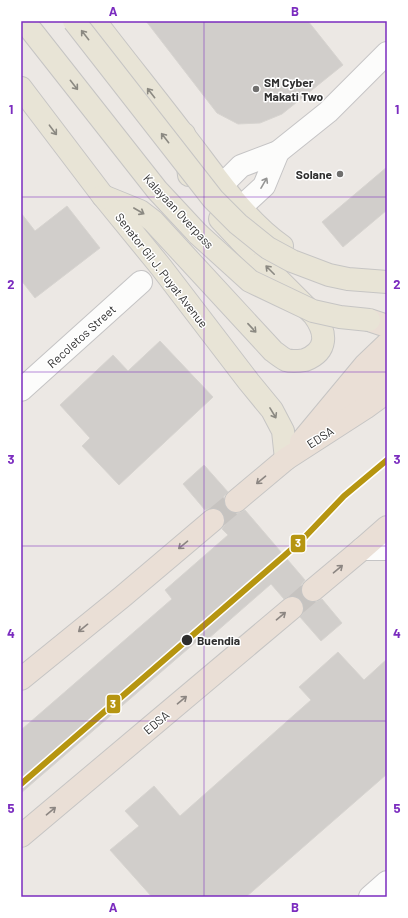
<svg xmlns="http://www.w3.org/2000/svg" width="408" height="918" font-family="Barlow,sans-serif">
  <rect width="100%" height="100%" fill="#ece8e4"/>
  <g fill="#d1cecb" stroke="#d7d4d0">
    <path d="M 146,21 L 308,21 L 343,65 L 282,114 L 260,123 L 238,124 L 217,113 Z"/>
    <path d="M 387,167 L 387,210 L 343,247 L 322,222 Z"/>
    <path d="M 67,206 L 100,248 L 35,298 L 21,280 L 21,213 L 35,231 Z"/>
    <path d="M 160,341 L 213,397 L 119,485 L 82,446 L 90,438 L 60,405 L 113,355 L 128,371 Z"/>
    <path d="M 204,465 L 228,492 L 224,496 L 224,503 L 227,509 L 231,513 L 238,513 L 245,510 L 305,580 L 301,585 L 301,592 L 304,598 L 309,602 L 315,602 L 322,599 L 342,623 L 321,641 L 300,617 L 304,612 L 304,606 L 301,600 L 296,596 L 290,596 L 284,599 L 271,584 L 208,639 L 204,635 L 21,793 L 21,730 L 172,599 L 165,590 L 228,535 L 222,529 L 225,524 L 225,518 L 222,512 L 217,508 L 211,508 L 205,510 L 183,484 Z"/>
    <path d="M 338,652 L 364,680 L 387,659 L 387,774 L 246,897 L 152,897 L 110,850 L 139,826 L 125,811 L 154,786 L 180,816 L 311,700 L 299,687 Z"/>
  </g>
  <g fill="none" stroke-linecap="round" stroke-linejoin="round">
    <g stroke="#c6c3c0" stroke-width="22" stroke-dasharray="22 11" stroke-linecap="butt">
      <path d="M 213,520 L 236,501"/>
      <path d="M 292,608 L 313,590"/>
    </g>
    <defs>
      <g id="street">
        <path d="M 222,185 L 241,166 L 278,152 L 328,112 L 387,53"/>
        <path d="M 241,207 L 264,186 L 278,152"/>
        <path d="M 21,390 L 141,282"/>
        <path d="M 362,549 L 387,549"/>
        <path d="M 370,897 L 387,882"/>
      </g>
      <g id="primary">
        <path d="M 24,21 L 157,190 L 198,234"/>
        <path d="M 95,21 C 124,59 154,96 183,134 C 213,172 243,219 282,246"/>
        <path d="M 21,88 L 103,196 L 161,267 L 249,382 L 272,410 L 283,431 L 286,459"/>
        <path d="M 184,134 L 189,175"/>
        <path d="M 103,196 L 140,211 L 153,221 L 273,351 C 277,354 282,358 286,360 C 292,362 299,361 305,360 C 328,351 327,333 314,315 L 254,255 L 220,219"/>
      </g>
      <g id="highway">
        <path d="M 369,320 L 387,326"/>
        <path d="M 345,407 L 387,369"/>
        <path d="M 301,442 L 365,365 L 387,344"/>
        <path d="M 236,501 L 286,459 L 365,408 L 387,392"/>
        <path d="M 313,590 L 362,549 L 387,527"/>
        <path d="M 21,679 L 122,597 L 213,520"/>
        <path d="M 21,836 L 292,608"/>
      </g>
    </defs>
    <use href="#street" stroke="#c5c4c5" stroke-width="24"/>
    <use href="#primary" stroke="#c6c5c4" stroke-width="24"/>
    <use href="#highway" stroke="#c6c5c4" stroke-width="24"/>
    <use href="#street" stroke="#fcfcfb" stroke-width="22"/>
    <use href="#primary" stroke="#e8e4d6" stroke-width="22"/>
    <use href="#highway" stroke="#eadfd6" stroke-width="22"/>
    <defs>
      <g id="primary-bridge">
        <path d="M 74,21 L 213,199 L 238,224 L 268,248 L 292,261 L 329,275 L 348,279 L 387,282"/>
        <path d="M 198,234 L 250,281 L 313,311 L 340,317 L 369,320"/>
      </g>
    </defs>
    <use href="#primary-bridge" stroke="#c6c5c4" stroke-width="24" stroke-linecap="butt"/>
    <use href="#primary-bridge" stroke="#e8e4d6" stroke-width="22"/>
    <defs>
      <path id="rail-1" d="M 21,784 L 284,556 L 303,539 L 344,496 L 387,460"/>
    </defs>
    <use href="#rail-1" stroke="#fff" stroke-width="9"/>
    <use href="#rail-1" stroke="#b69510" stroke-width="6"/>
  </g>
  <defs><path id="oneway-shaft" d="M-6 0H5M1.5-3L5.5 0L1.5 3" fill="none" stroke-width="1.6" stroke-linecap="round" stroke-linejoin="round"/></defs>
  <g stroke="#8b8982">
    <use href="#oneway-shaft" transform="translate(85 35) rotate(-128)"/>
    <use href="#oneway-shaft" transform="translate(74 85) rotate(52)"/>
    <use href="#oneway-shaft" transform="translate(151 93) rotate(-128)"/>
    <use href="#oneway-shaft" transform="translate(53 130) rotate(53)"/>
    <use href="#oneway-shaft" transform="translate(165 138) rotate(-128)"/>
    <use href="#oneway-shaft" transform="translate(139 211) rotate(30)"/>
    <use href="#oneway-shaft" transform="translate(270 270) rotate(-135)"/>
    <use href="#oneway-shaft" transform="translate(252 328) rotate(47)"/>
    <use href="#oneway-shaft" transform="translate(273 413) rotate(59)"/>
  </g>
  <use stroke="#959594" href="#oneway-shaft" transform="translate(264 183) rotate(-60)"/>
  <g stroke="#8c8682">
    <use href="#oneway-shaft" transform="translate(261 480) rotate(140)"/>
    <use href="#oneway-shaft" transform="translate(183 545) rotate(140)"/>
    <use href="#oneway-shaft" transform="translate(338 569) rotate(-40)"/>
    <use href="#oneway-shaft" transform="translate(281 616) rotate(-40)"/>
    <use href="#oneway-shaft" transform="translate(83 628) rotate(141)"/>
    <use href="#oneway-shaft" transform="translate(182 700) rotate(-40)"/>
    <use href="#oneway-shaft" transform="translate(51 811) rotate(-40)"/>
  </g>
  <path fill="none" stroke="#7b2cbf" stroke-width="1" stroke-opacity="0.55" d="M 204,21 L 204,897M 21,197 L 387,197M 21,372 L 387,372M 21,546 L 387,546M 21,721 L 387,721"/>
  <g fill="#706f6e" stroke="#fff" stroke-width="1.5">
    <circle cx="256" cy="89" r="4"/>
    <circle cx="340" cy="174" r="4"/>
  </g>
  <circle fill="#2e2e2e" stroke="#fff" stroke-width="1.5" cx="187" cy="640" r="6"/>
  <g text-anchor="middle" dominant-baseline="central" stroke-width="3" stroke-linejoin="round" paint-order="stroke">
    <g font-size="12" font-weight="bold" fill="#2e2e2e" stroke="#fff" text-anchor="start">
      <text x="264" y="82">SM Cyber<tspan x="264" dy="14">Makati Two</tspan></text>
      <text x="332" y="174" text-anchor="end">Solane</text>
    </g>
    <g font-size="12" fill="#2e2e2e" stroke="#fff">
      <text transform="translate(179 211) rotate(47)">Kalayaan Overpass</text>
      <text transform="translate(162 270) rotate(52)">Senator Gil J. Puyat Avenue</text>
      <text transform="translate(81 336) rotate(-42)">Recoletos Street</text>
      <text transform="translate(320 437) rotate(-33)">EDSA</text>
      <text transform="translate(156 722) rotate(-40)">EDSA</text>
    </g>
    <g font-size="12" font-weight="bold" fill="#2e2e2e" stroke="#fff" text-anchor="start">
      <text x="197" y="640">Buendia</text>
    </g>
  </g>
  <g stroke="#fff" stroke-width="1.5">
    <rect x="290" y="534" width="16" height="19" rx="4" fill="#b69510"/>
    <rect x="106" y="694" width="15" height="20" rx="4" fill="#b69510"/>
  </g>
  <g font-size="11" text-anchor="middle" font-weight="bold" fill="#fff">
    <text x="298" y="547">3</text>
    <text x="113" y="708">3</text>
  </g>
  <rect width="408" height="918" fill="none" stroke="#ffffff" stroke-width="44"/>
  <rect x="22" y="22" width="364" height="874" fill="none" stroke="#7b2cbf" stroke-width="1.5"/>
  <g font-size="13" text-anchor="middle" font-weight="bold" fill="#7b2cbf">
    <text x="113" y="16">A</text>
    <text x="295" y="16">B</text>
    <text x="11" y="114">1</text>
    <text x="397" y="114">1</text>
    <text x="11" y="289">2</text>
    <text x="397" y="289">2</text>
    <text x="11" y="464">3</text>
    <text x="397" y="464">3</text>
    <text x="11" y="638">4</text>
    <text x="397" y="638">4</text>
    <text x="11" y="813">5</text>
    <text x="397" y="813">5</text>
    <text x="113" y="912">A</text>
    <text x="295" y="912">B</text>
  </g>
</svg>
